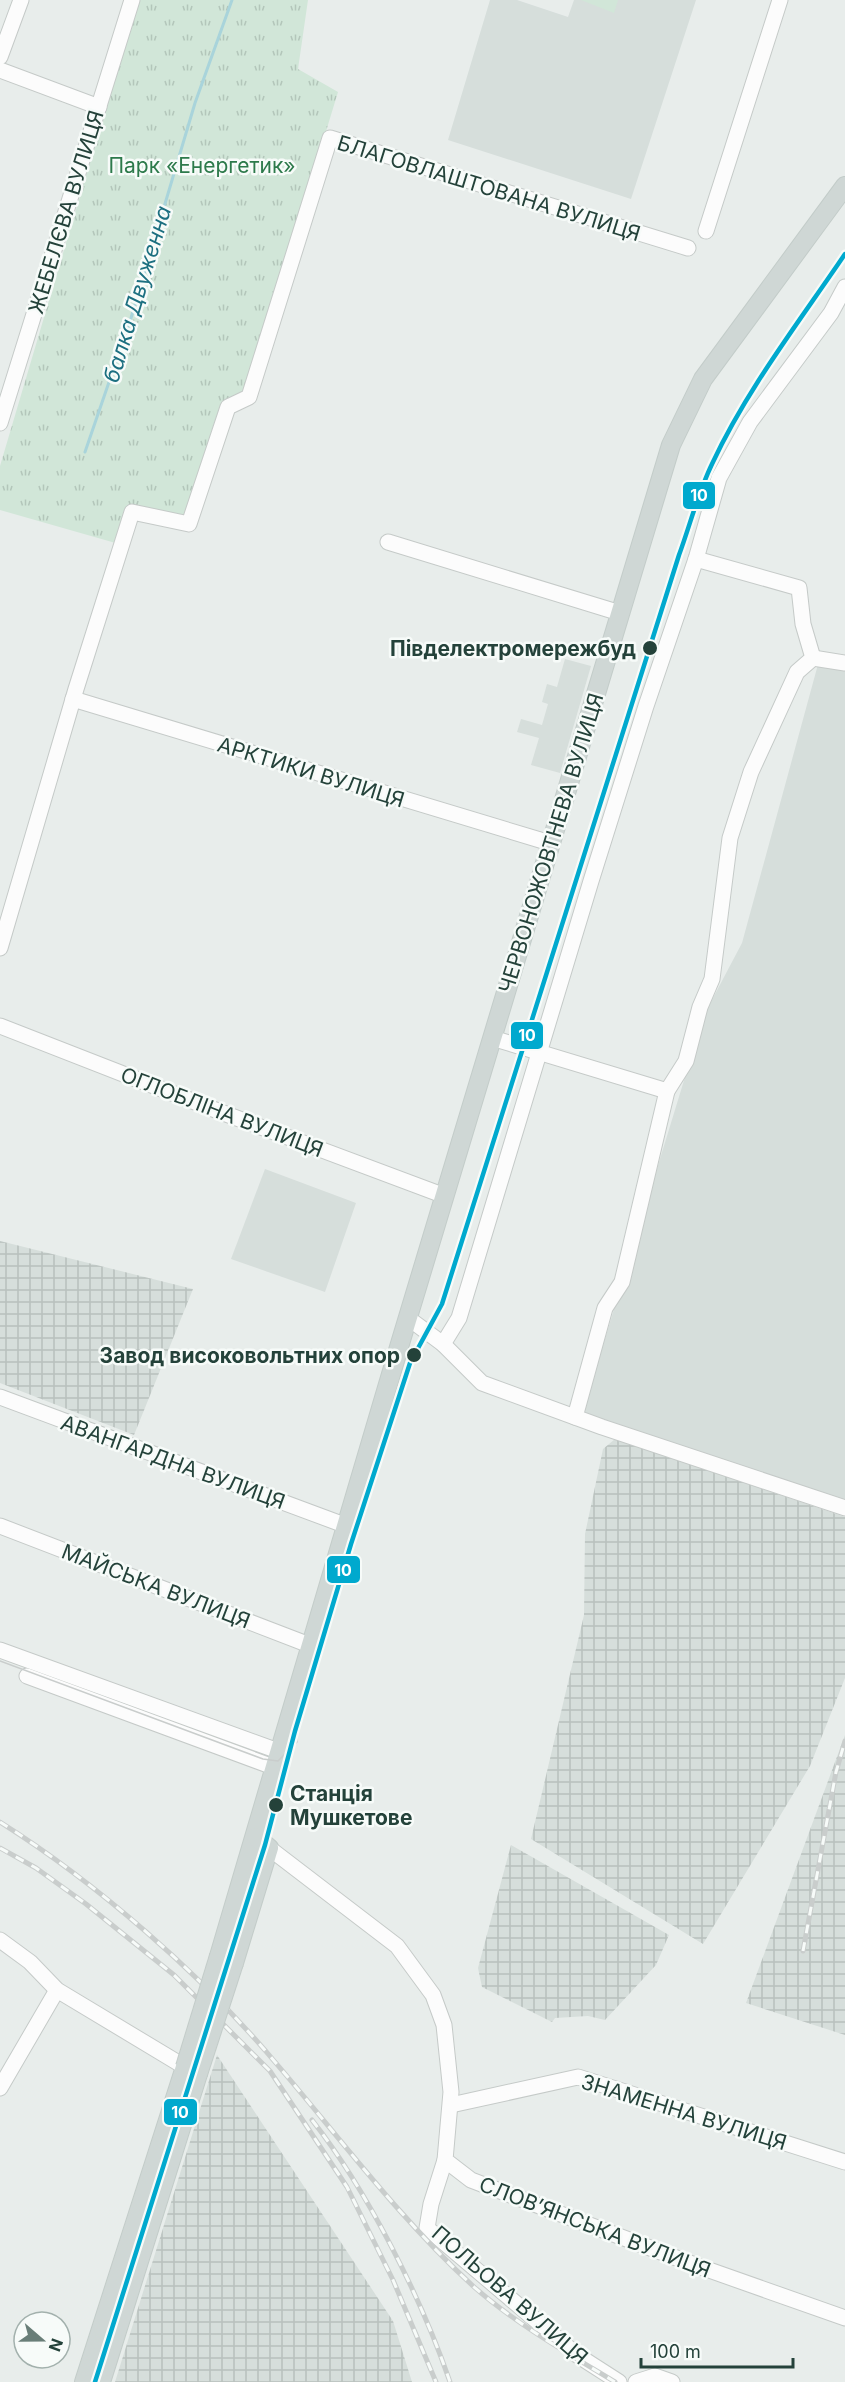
<svg xmlns="http://www.w3.org/2000/svg" width="845" height="2382" font-family="Inter,sans-serif">
  <defs>
    <pattern id="industrial-grid" width="8" height="8" patternUnits="userSpaceOnUse" patternTransform="scale(1.5)"><rect width="8" height="8" fill="#d6dedb"/><path d="M0 4h8M4 0v8" fill="none" stroke="#b8c0bd"/></pattern>
    <pattern id="park-tufts" width="24" height="20" patternUnits="userSpaceOnUse" patternTransform="scale(1.5)"><rect width="24" height="20" fill="#d1e6d8"/><path d="M3 7l-1-3M5 7V3M7 7l1-3M15 17l-1-3M17 17v-4M19 17l1-3" fill="none" stroke="#b3c6ba"/></pattern>
  </defs>
  <rect width="100%" height="100%" fill="#e8edeb"/>
  <g fill="#d6dedb">
    <path d="M 490,0 L 517,0 L 568,17 L 574,0 L 696,0 L 631,199 L 448,140 Z"/>
    <path d="M 820,657 L 845,660 L 845,1504 L 582,1414 L 704,1015 L 742,943 Z"/>
    <path d="M 565,659 L 591,666 L 560,773 L 531,765 L 539,738 L 517,732 L 521,719 L 542,725 L 548,704 L 542,702 L 547,684 L 557,687 Z"/>
    <path d="M 265,1169 L 356,1203 L 325,1292 L 231,1259 Z"/>
  </g>
  <g fill="url(#industrial-grid)">
    <path d="M 0,1241 L 193,1289 L 134,1435 L 0,1383 Z"/>
    <path d="M 615,1439 L 845,1517 L 845,1678 L 810,1766 L 703,1944 L 531,1839 L 584,1615 L 585,1534 L 603,1449 Z"/>
    <path d="M 845,1735 L 845,2035 L 746,2003 Z"/>
    <path d="M 511,1845 L 669,1935 L 656,1965 L 605,2020 L 588,2016 L 555,2018 L 552,2022 L 482,1987 L 478,1968 Z"/>
    <path d="M 217,2055 L 393,2321 L 412,2382 L 115,2382 Z"/>
  </g>
  <path fill="#d1e6d8" d="M 581,0 L 618,0 L 614,13 Z"/>
  <path fill="url(#park-tufts)" d="M 138,0 L 308,0 L 298,69 L 338,92 L 246,394 L 226,405 L 187,520 L 130,509 L 119,544 L 0,510 L 0,466 Z"/>
  <g fill="none" stroke-linecap="round" stroke-linejoin="round">
    <path stroke="#a9d4db" stroke-width="3" d="M 85,452 L 131,318 L 195,103 L 232,0"/>
    <defs>
      <g id="minor">
        <path d="M 0,57 L 21,0"/>
        <path d="M 0,70 L 99,107"/>
        <path d="M 706,231 L 780,0"/>
        <path d="M 0,423 L 132,0"/>
        <path d="M 388,542 L 620,613"/>
        <path d="M 813,658 L 845,663"/>
        <path d="M 73,699 L 550,843"/>
        <path d="M 0,948 L 76,689 L 132,512 L 189,524 L 228,407 L 249,397 L 330,138 L 688,248"/>
        <path d="M 0,1026 L 218,1111 L 445,1196"/>
        <path d="M 492,1038 L 667,1091 L 686,1061 L 700,1007 L 712,979 L 730,838 L 751,772 L 797,672 L 813,658 L 803,624 L 799,588 L 696,559"/>
        <path d="M 408,1318 L 443,1344 L 482,1383 L 602,1427 L 845,1508"/>
        <path d="M 443,1344 L 459,1318 L 591,881 L 646,706 L 696,559 L 719,478 L 750,422 L 831,313 L 845,287"/>
        <path d="M 0,1397 L 347,1526"/>
        <path d="M 575,1417 L 605,1308 L 622,1282 L 667,1091"/>
        <path d="M 0,1526 L 312,1646"/>
        <path d="M 0,1650 L 281,1752"/>
        <path d="M 27,1676 L 276,1768"/>
        <path d="M 269,1848 L 397,1946 L 433,1995 L 444,2025 L 451,2092 L 445,2160 L 471,2180 L 695,2265 L 845,2318"/>
        <path d="M 0,1940 L 30,1962 L 57,1990 L 195,2073"/>
        <path d="M 0,2088 L 57,1990"/>
        <path d="M 451,2105 L 578,2077 L 845,2162"/>
        <path d="M 445,2160 L 431,2204 L 427,2228 L 577,2355 L 619,2382"/>
        <path d="M 636,2382 L 655,2376 L 672,2382"/>
      </g>
      <g id="major">
        <path d="M 219,1956 L 399,1347 L 671,445 L 703,379 L 845,186"/>
        <path d="M 234,1963 L 269,1848 L 256,1837"/>
        <path d="M 84,2382 L 185,2067"/>
        <path d="M 101,2382 L 198,2074"/>
      </g>
    </defs>
    <use href="#minor" stroke="#c5cac8" stroke-width="17"/>
    <use href="#major" stroke="#c3ccc9" stroke-width="20"/>
    <use href="#minor" stroke="#fcfcfc" stroke-width="15"/>
    <use href="#major" stroke="#cfd7d5" stroke-width="18"/>
    <path stroke="#c9cdcc" stroke-width="1.5" d="M 0,1661 L 263,1759 L 278,1761 L 297,1742 L 295,1731"/>
    <defs>
      <g id="rail">
        <path d="M 0,1822 C 97,1883 201,1974 275,2062 C 340,2138 399,2218 473,2286 C 513,2322 569,2354 615,2382"/>
        <path d="M 0,1848 L 36,1868 L 86,1904 L 174,1975 L 270,2071 L 347,2187 L 393,2280 L 436,2382"/>
        <path d="M 803,1951 L 836,1772 L 845,1741"/>
        <path d="M 312,2120 C 367,2190 421,2297 450,2382"/>
      </g>
    </defs>
    <use href="#rail" stroke="#c9cdcc" stroke-width="5"/>
    <use href="#rail" stroke="#f7fbf9" stroke-width="3" stroke-dasharray="9" stroke-linecap="butt"/>
    <defs>
      <g id="major-bridge">
        <path d="M 185,2067 L 219,1956"/>
        <path d="M 198,2074 L 234,1963"/>
      </g>
    </defs>
    <use href="#major-bridge" stroke="#c3ccc9" stroke-width="20" stroke-linecap="butt"/>
    <use href="#major-bridge" stroke="#cfd7d5" stroke-width="18"/>
    <defs>
      <path id="tram-1" d="M 95,2382 L 265,1845 L 295,1731 L 351,1544 L 410,1363 L 442,1304 L 679,555 C 690,525 698,493 712,464 C 747,389 799,322 845,254"/>
    </defs>
    <use href="#tram-1" stroke="#f7fbf9" stroke-width="9"/>
    <use href="#tram-1" stroke="#00a9ce" stroke-width="4.5"/>
  </g>
  <g fill="#24423a" stroke="#f7fbf9" stroke-width="2">
    <circle cx="650" cy="648" r="8"/>
    <circle cx="414" cy="1355" r="8"/>
    <circle cx="276" cy="1805" r="8"/>
  </g>
  <g text-anchor="middle" dominant-baseline="central" stroke-width="5" stroke-linejoin="round" paint-order="stroke">
    <g font-size="21" fill="#2d7a4b" stroke="#f7fbf9">
      <text x="202" y="165">Парк «Енергетик»</text>
    </g>
    <g font-size="21" fill="#24423a" stroke="#f7fbf9">
      <text transform="translate(489 188) rotate(17)">БЛАГОВЛАШТОВАНА ВУЛИЦЯ</text>
      <text transform="translate(66 212) rotate(-73)">ЖЕБЕЛЄВА ВУЛИЦЯ</text>
      <text transform="translate(311 772) rotate(17)">АРКТИКИ ВУЛИЦЯ</text>
      <text transform="translate(551 843) rotate(-73)">ЧЕРВОНОЖОВТНЕВА ВУЛИЦЯ</text>
      <text transform="translate(222 1112) rotate(21)">ОГЛОБЛІНА ВУЛИЦЯ</text>
      <text transform="translate(173 1462) rotate(20)">АВАНГАРДНА ВУЛИЦЯ</text>
      <text transform="translate(156 1586) rotate(21)">МАЙСЬКА ВУЛИЦЯ</text>
      <text transform="translate(684 2112) rotate(17)">ЗНАМЕННА ВУЛИЦЯ</text>
      <text transform="translate(595 2227) rotate(21)">СЛОВ’ЯНСЬКА ВУЛИЦЯ</text>
      <text transform="translate(510 2295) rotate(41)">ПОЛЬОВА ВУЛИЦЯ</text>
    </g>
    <g font-size="21" font-weight="bold" fill="#24423a" stroke="#f7fbf9" text-anchor="end">
      <text x="636" y="648">Півделектромережбуд</text>
      <text x="400" y="1355">Завод високовольтних опор</text>
      <text x="290" y="1793" text-anchor="start">Станція<tspan x="290" dy="24">Мушкетове</tspan></text>
    </g>
    <g font-size="22" font-style="italic" fill="#1c6f80" stroke="#f7fbf9">
      <text transform="translate(137 294) rotate(-73)">балка Двуженна</text>
    </g>
  </g>
  <g stroke="#f7fbf9" stroke-width="2">
    <rect x="682" y="481" width="34" height="29" rx="6" fill="#00a9ce"/>
    <rect x="510" y="1021" width="34" height="29" rx="6" fill="#00a9ce"/>
    <rect x="326" y="1555" width="35" height="29" rx="6" fill="#00a9ce"/>
    <rect x="163" y="2098" width="35" height="28" rx="6" fill="#00a9ce"/>
  </g>
  <g font-size="16" text-anchor="middle" font-weight="bold" fill="#fff">
    <text x="699" y="501">10</text>
    <text x="527" y="1041">10</text>
    <text x="343" y="1576">10</text>
    <text x="180" y="2118">10</text>
  </g>
  <g transform="translate(42 2340) rotate(110)"><circle r="28" fill="#f7fbf9" stroke="#a3b1ad" stroke-width="1.5"/>
  <path d="M0-4.5L10 22L0 15L-10 22Z" fill="#697e78"/>
  <text y="-9" font-size="16" font-weight="bold" text-anchor="middle" fill="#24423a">N</text>
  </g>
  <path d="M641 2358v9h152v-9" fill="none" stroke="#24423a" stroke-width="3"/>
  <text x="650" y="2358" font-size="18" fill="#24423a" stroke="#f7fbf9" stroke-width="4.5" paint-order="stroke">100 m</text>
</svg>
